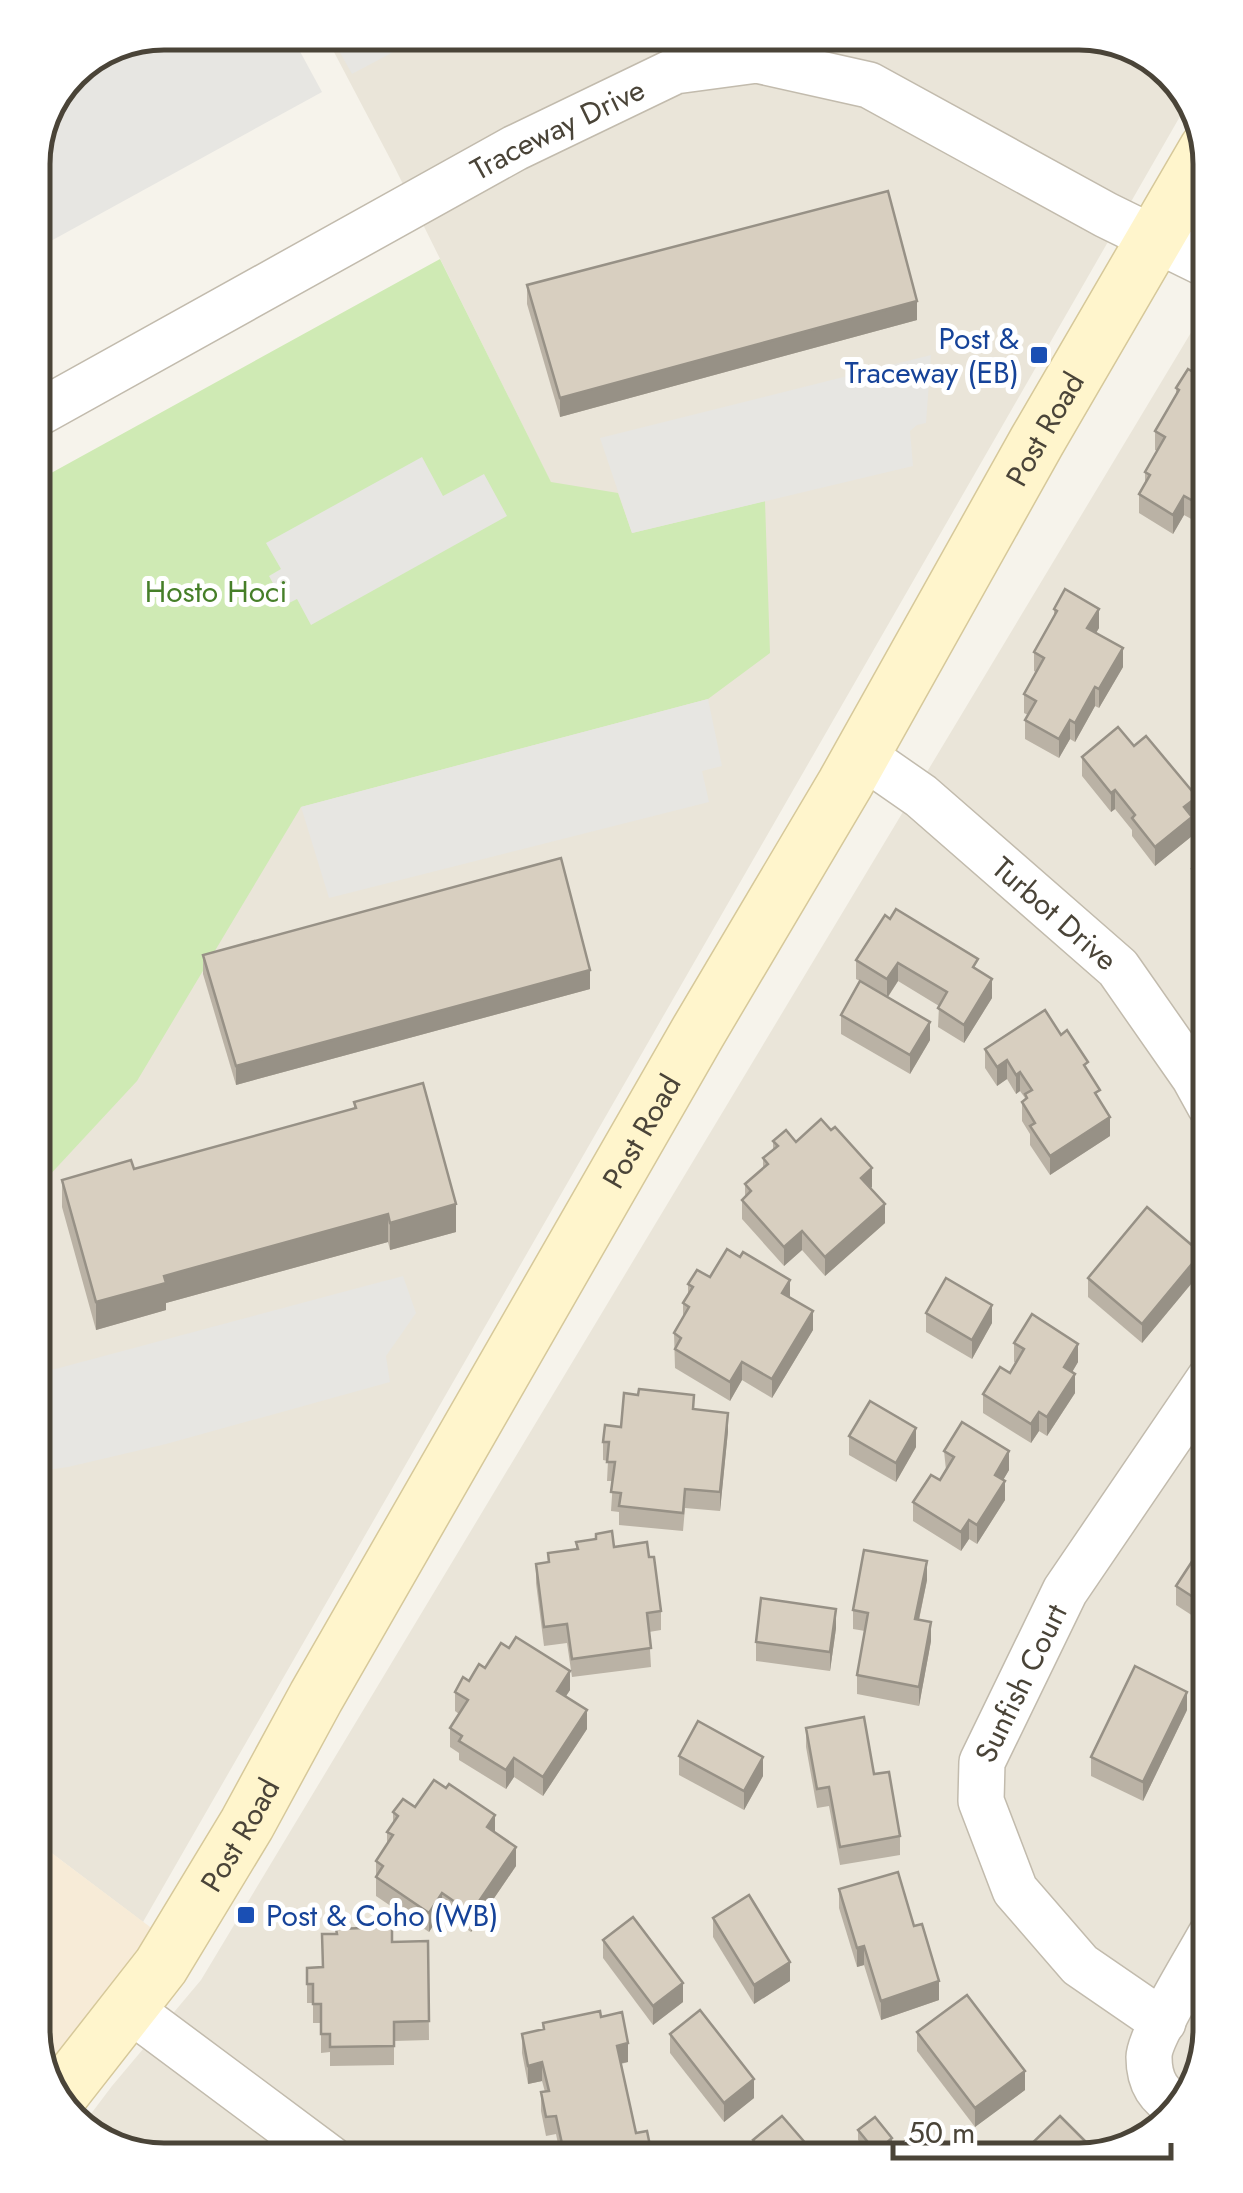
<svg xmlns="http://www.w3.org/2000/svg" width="1243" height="2193" font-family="Jost,sans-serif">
  <rect width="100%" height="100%" fill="#f6f3eb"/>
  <g fill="#eae5d9">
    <path d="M 324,33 L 1088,33 L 1152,55 L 1190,99 L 143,1922 L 33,1839 L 33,895 L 301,807 L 576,533 L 395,168 Z"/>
    <path d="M 1210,301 L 1210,2029 L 1189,2101 L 1136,2147 L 1079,2160 L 156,2160 L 91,2138 L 81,2127 L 112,2086 L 201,1980 Z"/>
  </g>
  <path fill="#f7ebd7" d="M 33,1839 L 174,1945 L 46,2086 L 33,2029 Z"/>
  <path fill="#cfeab4" d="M 440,259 L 551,482 L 618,493 L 632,533 L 765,501 L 770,653 L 708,699 L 301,807 L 137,1081 L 33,1193 L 33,483 Z"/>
  <g fill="#e7e6e2">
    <path d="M 164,33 L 290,33 L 322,92 L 49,242 L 33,212 L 33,156 L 72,71 Z"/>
    <path d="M 329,33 L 412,33 L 416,40 L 352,74 Z"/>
    <path d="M 931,355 L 926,423 L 917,425 L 910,431 L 913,466 L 632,533 L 600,438 Z"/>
    <path d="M 422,457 L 443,496 L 484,474 L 507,516 L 311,625 L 297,599 L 285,605 L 269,576 L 281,569 L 266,543 Z"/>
    <path d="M 708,699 L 722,766 L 702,771 L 709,802 L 329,898 L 301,807 Z"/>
    <path d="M 403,1276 L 416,1313 L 386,1356 L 390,1382 L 166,1444 L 68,1467 L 33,1472 L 33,1375 Z"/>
  </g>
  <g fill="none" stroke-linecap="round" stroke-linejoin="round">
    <defs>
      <g id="street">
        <path id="s1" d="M 33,416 L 515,148 L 675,71 L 757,60 L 869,85 L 1106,215 L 1210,266"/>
        <path id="s2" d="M 862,755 L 921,796 L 1118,968 L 1194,1077 L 1210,1106"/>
        <path d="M 128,2008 L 332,2160"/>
        <path id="s3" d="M 1163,2022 L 1080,1965 L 1015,1890 L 981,1801 L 982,1762 L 1065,1591 L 1210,1378"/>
        <path d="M 1180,2109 C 1159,2096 1149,2083 1149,2057 C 1149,2037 1198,1958 1210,1936"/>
      </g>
      <g id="secondary">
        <path id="s4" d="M 57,2099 L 161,1966 L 247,1824 L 316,1697 L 698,1032 L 845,784 L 1037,441 L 1207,149"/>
      </g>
    </defs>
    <use href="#street" stroke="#c2bbad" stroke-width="48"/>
    <use href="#secondary" stroke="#d6c89a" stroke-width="58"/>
    <use href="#street" stroke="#fff" stroke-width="45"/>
    <use href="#secondary" stroke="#fff5cc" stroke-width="55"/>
  </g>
  <g fill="#bab2a5">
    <path d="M 527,285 L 917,320 L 560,417 L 527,304 Z"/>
    <path d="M 1210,382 L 1210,495 L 1195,521 L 1184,515 L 1173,534 L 1139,513 L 1139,494 L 1145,484 L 1145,472 L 1157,451 L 1155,450 L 1155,431 L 1176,395 L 1176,388 Z"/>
    <path d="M 1054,609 L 1099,628 L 1096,633 L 1123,667 L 1099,708 L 1095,706 L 1075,742 L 1070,739 L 1059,758 L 1025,739 L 1025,720 L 1028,715 L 1024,713 L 1024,694 L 1036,672 L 1034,671 L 1034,652 L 1054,617 Z"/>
    <path d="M 1134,746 L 1197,816 L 1192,819 L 1192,836 L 1155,866 L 1132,836 L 1132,830 L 1115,809 L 1111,812 L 1082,776 L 1082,757 Z"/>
    <path d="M 1210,850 L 1210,916 L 1192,888 L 1192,869 L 1204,862 L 1204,854 Z"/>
    <path d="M 885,915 L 978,970 L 992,998 L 964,1043 L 938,1027 L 939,1006 L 898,981 L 888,997 L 930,1040 L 910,1074 L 841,1034 L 841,1015 L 860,981 L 856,979 L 856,960 Z"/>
    <path d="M 203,955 L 590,989 L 236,1085 L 203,974 Z"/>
    <path d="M 1061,1035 L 1088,1071 L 1100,1102 L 1110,1136 L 1050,1175 L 1030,1145 L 1030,1134 L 1022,1121 L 1022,1102 L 1025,1100 L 1025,1098 L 1020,1091 L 1016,1094 L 1007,1079 L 997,1086 L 985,1068 L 985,1049 Z"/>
    <path d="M 354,1102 L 456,1232 L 390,1250 L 388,1242 L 166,1303 L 166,1310 L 96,1330 L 62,1207 L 62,1180 L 134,1169 L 354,1108 Z"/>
    <path d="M 773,1141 L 796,1142 L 872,1187 L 870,1188 L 885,1223 L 825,1276 L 802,1250 L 784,1266 L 742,1219 L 742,1200 L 745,1197 L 745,1184 L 763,1168 L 763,1158 L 773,1149 Z"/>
    <path d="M 1201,1272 L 1142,1343 L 1088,1297 L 1088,1278 Z"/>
    <path d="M 710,1277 L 790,1297 L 813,1330 L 772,1398 L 742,1380 L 730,1401 L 675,1368 L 674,1333 L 683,1317 L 683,1303 L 688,1295 L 688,1284 Z"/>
    <path d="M 926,1313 L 992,1323 L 972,1359 L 926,1332 Z"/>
    <path d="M 1014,1343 L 1078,1362 L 1072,1372 L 1075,1393 L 1047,1436 L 1039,1431 L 1031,1443 L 983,1413 L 983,1394 L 1010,1373 L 1016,1363 L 1014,1362 Z"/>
    <path d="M 694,1409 L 728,1431 L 720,1511 L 685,1508 L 683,1531 L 619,1525 L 619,1512 L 611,1511 L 613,1481 L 607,1481 L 608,1461 L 603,1460 L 603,1442 L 621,1427 Z"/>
    <path d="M 849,1436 L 916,1447 L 896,1482 L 849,1455 Z"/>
    <path d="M 944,1451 L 1009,1470 L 1003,1480 L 1005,1500 L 977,1544 L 969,1539 L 961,1551 L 913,1521 L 913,1502 L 940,1480 L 946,1470 Z"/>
    <path d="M 1210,1534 L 1210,1627 L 1176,1605 L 1176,1586 Z"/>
    <path d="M 576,1542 L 614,1547 L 649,1557 L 661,1611 L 661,1630 L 649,1632 L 651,1667 L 572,1677 L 567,1643 L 544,1646 L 536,1583 L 536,1564 L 548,1562 L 548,1553 L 576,1549 Z"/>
    <path d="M 927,1580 L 919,1620 L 931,1641 L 919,1706 L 857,1694 L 857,1675 L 865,1631 L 853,1629 L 853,1610 Z"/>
    <path d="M 836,1628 L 830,1671 L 756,1661 L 756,1642 Z"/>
    <path d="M 485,1668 L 570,1690 L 566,1696 L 587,1729 L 543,1796 L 514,1777 L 506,1789 L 459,1760 L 459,1753 L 450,1747 L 450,1728 L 459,1714 L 455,1711 L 455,1692 Z"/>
    <path d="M 1187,1710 L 1143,1801 L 1091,1776 L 1091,1757 Z"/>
    <path d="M 806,1728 L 874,1774 L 900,1836 L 900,1855 L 840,1865 L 829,1806 L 817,1808 L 806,1747 Z"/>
    <path d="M 679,1756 L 763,1776 L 744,1810 L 679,1775 Z"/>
    <path d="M 415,1807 L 495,1832 L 516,1866 L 471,1932 L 442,1912 L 429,1932 L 376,1896 L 376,1861 L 387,1844 L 387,1832 L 393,1822 L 393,1812 Z"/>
    <path d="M 839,1889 L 914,1926 L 939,2000 L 881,2020 L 864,1965 L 857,1967 L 839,1908 Z"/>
    <path d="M 713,1918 L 790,1981 L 754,2004 L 713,1937 Z"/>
    <path d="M 603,1940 L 683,2002 L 653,2025 L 603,1958 Z"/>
    <path d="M 428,1941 L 429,2040 L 394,2041 L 394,2065 L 330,2066 L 330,2052 L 321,2053 L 321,2023 L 313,2023 L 313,2003 L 307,2003 L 307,1968 L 323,1967 L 392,1942 Z"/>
    <path d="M 601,2017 L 628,2062 L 621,2064 L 636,2133 L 653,2160 L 549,2160 L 549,2156 L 560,2154 L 556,2134 L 546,2136 L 541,2111 L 541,2092 L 545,2092 L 542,2081 L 528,2084 L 522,2053 L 522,2034 L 543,2030 L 543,2023 Z"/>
    <path d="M 917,2032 L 1025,2090 L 975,2127 L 917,2051 Z"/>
    <path d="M 670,2034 L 754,2098 L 724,2122 L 670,2053 Z"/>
    <path d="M 858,2130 L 892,2148 L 875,2160 L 858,2140 Z"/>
    <path d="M 753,2140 L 820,2160 L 755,2160 Z"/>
  </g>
  <g fill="#979186">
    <path d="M 917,301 L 917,320 L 560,417 L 560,398 Z"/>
    <path d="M 1210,476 L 1210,495 L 1195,521 L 1195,502 Z"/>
    <path d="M 1184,496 L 1184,515 L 1173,534 L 1173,515 Z"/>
    <path d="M 1099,609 L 1099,628 L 1087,647 L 1087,628 Z"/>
    <path d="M 1123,648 L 1123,667 L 1099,708 L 1099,689 Z"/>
    <path d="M 1095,687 L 1095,706 L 1075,742 L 1075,723 Z"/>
    <path d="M 1070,720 L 1070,739 L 1059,758 L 1059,739 Z"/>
    <path d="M 1115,790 L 1115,809 L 1111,812 L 1111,793 Z"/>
    <path d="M 1197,797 L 1197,816 L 1192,819 L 1192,836 L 1155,866 L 1155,847 L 1184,807 Z"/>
    <path d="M 898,963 L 898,981 L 887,998 L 887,979 Z"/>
    <path d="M 590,970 L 590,989 L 236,1085 L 236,1066 Z"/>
    <path d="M 992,979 L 992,998 L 964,1043 L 964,1025 Z"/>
    <path d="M 930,1022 L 930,1040 L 910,1074 L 910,1055 Z"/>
    <path d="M 1007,1060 L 1007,1079 L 997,1086 L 997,1067 Z"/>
    <path d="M 1020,1072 L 1020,1091 L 1016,1094 L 1016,1075 Z"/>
    <path d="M 1110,1117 L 1110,1136 L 1050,1175 L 1050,1156 Z"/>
    <path d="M 872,1168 L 872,1187 L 861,1197 L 861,1178 Z"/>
    <path d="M 456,1204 L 456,1232 L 390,1250 L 390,1223 Z"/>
    <path d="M 885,1204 L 885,1223 L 825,1276 L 825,1257 Z"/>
    <path d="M 388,1214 L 388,1242 L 166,1303 L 166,1310 L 96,1330 L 96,1302 L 164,1276 Z"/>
    <path d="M 802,1231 L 802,1250 L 784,1266 L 784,1247 Z"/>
    <path d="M 1201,1253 L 1201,1272 L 1142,1343 L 1142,1324 Z"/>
    <path d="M 790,1280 L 790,1299 L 782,1293 Z"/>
    <path d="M 992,1305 L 992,1323 L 972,1359 L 972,1340 Z"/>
    <path d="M 813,1311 L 813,1330 L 772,1398 L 772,1379 Z"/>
    <path d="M 1078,1344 L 1078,1362 L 1064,1386 L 1064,1367 Z"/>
    <path d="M 742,1362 L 742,1380 L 730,1401 L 730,1382 Z"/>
    <path d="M 1075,1374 L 1075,1393 L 1047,1436 L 1047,1417 Z"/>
    <path d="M 1039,1412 L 1039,1431 L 1031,1443 L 1031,1424 Z"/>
    <path d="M 728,1413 L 728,1431 L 720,1511 L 720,1492 Z"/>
    <path d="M 916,1428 L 916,1447 L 896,1482 L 896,1463 Z"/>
    <path d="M 1009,1451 L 1009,1470 L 995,1494 L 995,1475 Z"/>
    <path d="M 1005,1481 L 1005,1500 L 977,1544 L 977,1525 Z"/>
    <path d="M 969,1520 L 969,1539 L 961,1551 L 961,1532 Z"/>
    <path d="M 927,1561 L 927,1580 L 915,1638 L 915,1619 Z"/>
    <path d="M 836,1609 L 836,1628 L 830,1671 L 830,1652 Z"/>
    <path d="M 931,1622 L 931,1641 L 919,1706 L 919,1687 Z"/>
    <path d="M 570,1671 L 570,1690 L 557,1710 L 557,1691 Z"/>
    <path d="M 1187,1692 L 1187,1710 L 1143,1801 L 1143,1782 Z"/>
    <path d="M 587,1710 L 587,1729 L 543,1796 L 543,1777 Z"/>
    <path d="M 763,1757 L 763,1776 L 744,1810 L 744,1791 Z"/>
    <path d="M 514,1758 L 514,1777 L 506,1789 L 506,1770 Z"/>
    <path d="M 495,1815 L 495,1834 L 487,1827 Z"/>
    <path d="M 516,1847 L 516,1866 L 471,1932 L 471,1913 Z"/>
    <path d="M 442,1893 L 442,1912 L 429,1932 L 429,1913 Z"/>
    <path d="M 864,1946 L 864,1965 L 857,1967 L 857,1948 Z"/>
    <path d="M 790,1962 L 790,1981 L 754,2004 L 754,1985 Z"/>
    <path d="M 939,1981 L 939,2000 L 881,2020 L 881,2001 Z"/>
    <path d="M 683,1983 L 683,2002 L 653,2025 L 653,2006 Z"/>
    <path d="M 628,2043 L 628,2062 L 617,2064 L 617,2046 Z"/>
    <path d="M 542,2062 L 542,2081 L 528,2084 L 528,2066 Z"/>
    <path d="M 1025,2071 L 1025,2090 L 975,2127 L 975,2108 Z"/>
    <path d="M 754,2079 L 754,2098 L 724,2122 L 724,2103 Z"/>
    <path d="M 892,2138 L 892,2148 L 876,2160 L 876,2152 Z"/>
  </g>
  <g fill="#d8cfc0" stroke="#979186" stroke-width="2.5">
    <path d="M 888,191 L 917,301 L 560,398 L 527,285 Z"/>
    <path d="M 1188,369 L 1210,382 L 1210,476 L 1195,502 L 1184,496 L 1173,515 L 1139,494 L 1150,475 L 1145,472 L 1165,437 L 1155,431 L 1179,390 L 1176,388 Z"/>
    <path d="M 1065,589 L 1099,609 L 1087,628 L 1123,648 L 1099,689 L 1095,687 L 1075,723 L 1070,720 L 1059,739 L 1025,720 L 1036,701 L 1024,694 L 1044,658 L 1034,652 L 1057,611 L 1054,609 Z"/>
    <path d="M 1118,727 L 1134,746 L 1146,736 L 1197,797 L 1184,807 L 1192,817 L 1155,847 L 1132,818 L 1135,815 L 1115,790 L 1111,793 L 1082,757 Z"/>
    <path d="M 1210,850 L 1210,897 L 1192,869 L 1208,859 L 1204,854 Z"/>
    <path d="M 561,858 L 590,970 L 236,1066 L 203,955 Z"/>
    <path d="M 896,909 L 978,959 L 973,967 L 992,979 L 964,1025 L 938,1008 L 947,992 L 898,963 L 887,979 L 856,960 L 885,915 L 890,919 Z"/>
    <path d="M 860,981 L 930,1022 L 910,1055 L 841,1015 Z"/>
    <path d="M 1045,1010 L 1061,1035 L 1067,1030 L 1088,1062 L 1084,1065 L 1100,1090 L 1095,1093 L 1110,1117 L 1050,1156 L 1030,1126 L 1035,1123 L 1022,1102 L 1027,1098 L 1025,1094 L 1032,1090 L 1020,1072 L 1016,1075 L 1007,1060 L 997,1067 L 985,1049 Z"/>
    <path d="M 423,1083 L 456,1204 L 390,1223 L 388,1214 L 164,1276 L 166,1283 L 96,1302 L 62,1180 L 131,1160 L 134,1169 L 356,1108 L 354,1102 Z"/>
    <path d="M 821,1119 L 831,1130 L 835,1127 L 872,1168 L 861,1178 L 885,1204 L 825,1257 L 802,1231 L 784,1247 L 742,1200 L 751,1191 L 745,1184 L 768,1164 L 763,1158 L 778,1146 L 773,1141 L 786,1130 L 796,1142 Z"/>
    <path d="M 1147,1207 L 1201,1253 L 1142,1324 L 1088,1278 Z"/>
    <path d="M 727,1249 L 740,1257 L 743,1252 L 790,1280 L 782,1293 L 813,1311 L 772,1379 L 742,1362 L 730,1382 L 675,1349 L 681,1338 L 674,1333 L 689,1307 L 683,1303 L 693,1287 L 688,1284 L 697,1270 L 710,1277 Z"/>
    <path d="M 946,1278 L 992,1305 L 972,1340 L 926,1313 Z"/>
    <path d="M 1032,1314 L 1078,1344 L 1064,1367 L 1075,1374 L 1047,1417 L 1039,1412 L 1031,1424 L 983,1394 L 1000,1367 L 1010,1373 L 1024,1349 L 1014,1343 Z"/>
    <path d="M 639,1389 L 694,1395 L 693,1409 L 728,1413 L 720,1492 L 685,1489 L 683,1513 L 619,1506 L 621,1493 L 611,1492 L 615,1462 L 607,1462 L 609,1442 L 603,1442 L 605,1425 L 621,1427 L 624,1393 L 638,1395 Z"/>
    <path d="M 870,1401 L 916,1428 L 896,1463 L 849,1436 Z"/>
    <path d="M 962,1422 L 1009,1451 L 995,1475 L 1005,1481 L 977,1525 L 969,1520 L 961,1532 L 913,1502 L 931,1475 L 940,1480 L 954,1457 L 944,1451 Z"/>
    <path d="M 612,1531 L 614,1547 L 647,1542 L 649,1557 L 654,1557 L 661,1611 L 647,1613 L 651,1648 L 572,1659 L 567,1624 L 544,1627 L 536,1564 L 549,1562 L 548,1553 L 578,1549 L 576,1542 L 596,1539 L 596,1534 Z"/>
    <path d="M 1210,1534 L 1210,1608 L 1176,1586 Z"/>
    <path d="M 864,1550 L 927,1561 L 915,1619 L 931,1622 L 919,1687 L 857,1675 L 868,1613 L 853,1610 Z"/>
    <path d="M 761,1598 L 836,1609 L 830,1652 L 756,1642 Z"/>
    <path d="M 516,1637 L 570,1671 L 557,1691 L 587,1710 L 543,1777 L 514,1758 L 506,1770 L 459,1741 L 462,1736 L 450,1728 L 468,1700 L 455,1692 L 463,1677 L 469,1681 L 479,1664 L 485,1668 L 501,1643 L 509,1648 Z"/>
    <path d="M 1135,1666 L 1187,1692 L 1143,1782 L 1091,1757 Z"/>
    <path d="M 864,1717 L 874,1774 L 889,1772 L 900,1836 L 840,1847 L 829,1787 L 817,1789 L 806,1728 Z"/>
    <path d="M 698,1721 L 763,1757 L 744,1791 L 679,1756 Z"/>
    <path d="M 434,1780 L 446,1788 L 449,1784 L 495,1815 L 487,1827 L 516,1847 L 471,1913 L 442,1893 L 429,1913 L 376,1877 L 383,1866 L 376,1861 L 393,1835 L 387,1832 L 398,1816 L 393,1812 L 403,1799 L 415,1807 Z"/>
    <path d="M 898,1872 L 914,1926 L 922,1924 L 939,1981 L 881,2001 L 864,1946 L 857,1948 L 839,1889 Z"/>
    <path d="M 749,1895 L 790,1962 L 754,1985 L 713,1918 Z"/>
    <path d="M 633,1917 L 683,1983 L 653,2006 L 603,1940 Z"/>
    <path d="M 392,1927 L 392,1942 L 428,1941 L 429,2021 L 394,2022 L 394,2046 L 330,2047 L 330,2034 L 321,2034 L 321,2004 L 313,2004 L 313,1984 L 307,1984 L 307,1968 L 323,1967 L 322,1934 L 337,1934 L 336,1929 Z"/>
    <path d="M 967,1995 L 1025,2071 L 975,2108 L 917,2032 Z"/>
    <path d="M 700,2010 L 754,2079 L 724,2103 L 670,2034 Z"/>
    <path d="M 600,2011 L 601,2017 L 622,2012 L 628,2043 L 617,2046 L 636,2133 L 647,2131 L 653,2160 L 550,2160 L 549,2156 L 564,2153 L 556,2116 L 546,2117 L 541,2092 L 549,2091 L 542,2062 L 528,2066 L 522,2034 L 544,2029 L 543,2023 Z"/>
    <path d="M 782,2116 L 820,2160 L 770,2160 L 753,2140 Z"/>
    <path d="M 1060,2116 L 1100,2156 L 1079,2160 L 1015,2160 Z"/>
    <path d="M 875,2117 L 892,2138 L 876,2152 L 858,2130 Z"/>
  </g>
  <g fill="#1a4fb4" stroke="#fff" stroke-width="4">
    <rect x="1029" y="345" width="20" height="20" rx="5"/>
    <rect x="236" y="1905" width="20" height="20" rx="5"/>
  </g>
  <g text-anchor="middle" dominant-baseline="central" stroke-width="10" stroke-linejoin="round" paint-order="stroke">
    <g font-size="30" fill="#4a4438" stroke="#fff">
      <text stroke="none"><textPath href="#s1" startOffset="598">Traceway Drive</textPath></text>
      <text stroke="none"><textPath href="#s4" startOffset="1942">Post Road</textPath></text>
      <text stroke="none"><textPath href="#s2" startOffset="250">Turbot Drive</textPath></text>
      <text stroke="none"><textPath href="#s4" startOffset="1132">Post Road</textPath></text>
      <text stroke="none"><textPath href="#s3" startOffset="422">Sunfish Court</textPath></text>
      <text stroke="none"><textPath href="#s4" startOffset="322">Post Road</textPath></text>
    </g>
    <g font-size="30" fill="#164399" stroke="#fff" text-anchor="end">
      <text x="1019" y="338">Post &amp;<tspan x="1019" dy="34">Traceway (EB)</tspan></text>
      <text x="266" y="1915" text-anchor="start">Post &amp; Coho (WB)</text>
    </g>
    <g font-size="30" fill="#467f29" stroke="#fff">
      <text x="216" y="591">Hosto Hoci</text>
    </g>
  </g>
  <path d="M0 0H1243V2193H0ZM164 50H1079A114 114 0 0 1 1193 164V2029A114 114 0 0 1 1079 2143H164A114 114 0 0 1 50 2029V164A114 114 0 0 1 164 50Z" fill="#fff" fill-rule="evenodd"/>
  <path fill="none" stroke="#4a4438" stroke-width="5" d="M164 50H1079A114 114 0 0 1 1193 164V2029A114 114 0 0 1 1079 2143H164A114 114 0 0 1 50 2029V164A114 114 0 0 1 164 50Z"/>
  <path d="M893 2143v15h278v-15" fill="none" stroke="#4a4438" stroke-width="5"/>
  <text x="908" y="2143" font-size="30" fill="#4a4438" stroke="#ffffff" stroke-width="8" paint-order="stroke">50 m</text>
</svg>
